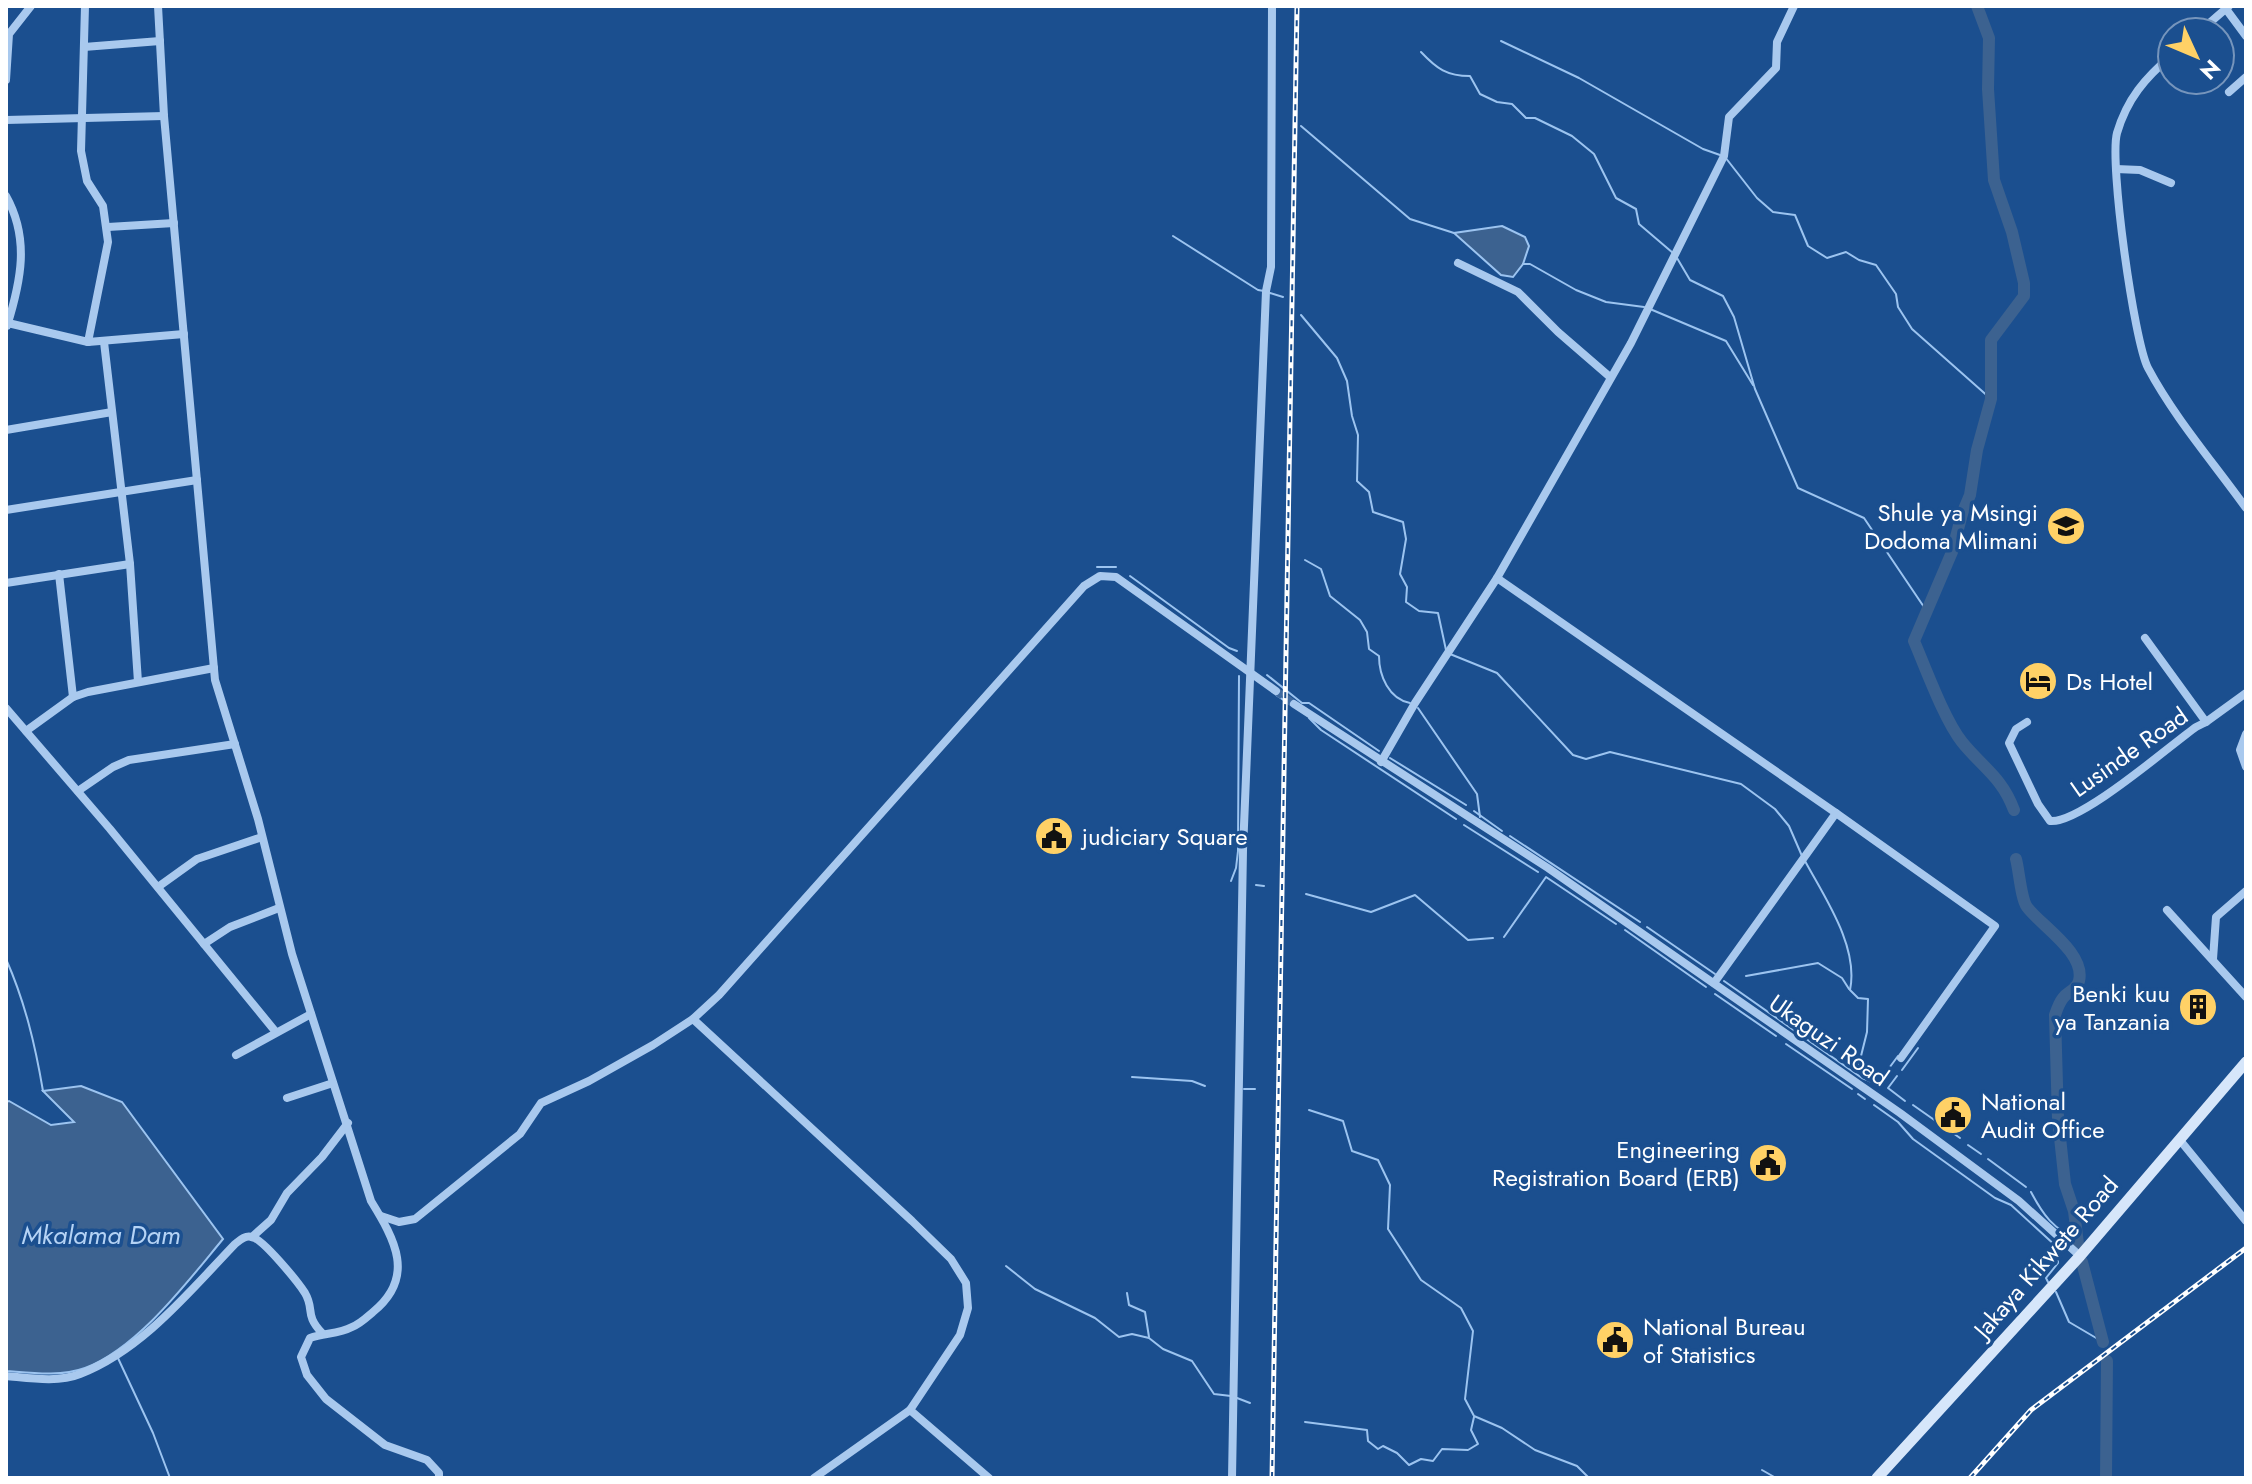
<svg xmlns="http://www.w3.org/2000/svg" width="2252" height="1484" font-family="Jost,sans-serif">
  <rect width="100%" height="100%" fill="#1b4f8f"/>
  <g fill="#3c6290" stroke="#9cc4f0" stroke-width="2">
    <path d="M 1502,226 L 1525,237 L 1529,246 L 1523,264 L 1513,277 L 1501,275 L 1454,233 Z"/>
    <path d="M 81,1086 L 122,1102 L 223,1239 C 188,1281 138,1348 85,1368 C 60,1377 32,1373 6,1371 L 6,1102 L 9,1101 L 51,1125 L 74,1122 L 43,1091 Z"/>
  </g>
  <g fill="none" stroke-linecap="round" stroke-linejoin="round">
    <g stroke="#9cc4f0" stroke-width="2">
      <path d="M 1501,41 L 1579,78 L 1703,149 L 1720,155"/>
      <path d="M 1421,52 C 1437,69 1447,76 1470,76 L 1480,94 L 1497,102 L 1512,104 L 1526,118 L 1535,118 L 1572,136 L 1594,154 L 1616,198 L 1636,209 L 1639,224 L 1673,253"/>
      <path d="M 1301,126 L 1410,219 L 1454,233"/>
      <path d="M 1725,157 L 1757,198 L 1773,212 L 1795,215 L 1808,246 L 1827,258 L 1846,252 L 1859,260 L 1876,265 L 1896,294 L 1898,307 L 1912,329 L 1991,399"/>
      <path d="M 1173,236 L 1258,290 L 1264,291"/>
      <path d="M 1677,258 L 1690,280 L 1723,296 L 1734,317 L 1755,389 L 1798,488 L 1864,518 L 1928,613"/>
      <path d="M 1523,264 L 1530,264 L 1576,290 L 1606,302 L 1644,307"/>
      <path d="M 1270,293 L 1283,297"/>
      <path d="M 1650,309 L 1726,341 L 1753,385"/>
      <path d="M 1301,315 L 1337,358 L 1347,381 L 1352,416 L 1358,435 L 1357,481 L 1369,492 L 1373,512 L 1403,522 L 1406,539 L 1400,574 L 1407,587 L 1406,602 L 1419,611 L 1438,613 L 1446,650"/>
      <path d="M 1305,560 L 1321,569 L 1330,596 L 1360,620 L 1367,632 L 1369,649 L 1379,656 C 1379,676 1389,699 1410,703"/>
      <path d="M 1097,567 L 1116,567"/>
      <path d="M 1130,576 L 1229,648 L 1237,651"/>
      <path d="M 1450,654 L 1497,673 L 1573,755 L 1586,759 L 1610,752 L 1741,784 L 1775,809 L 1789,826 L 1802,856"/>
      <path d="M 1267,675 L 1302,703 L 1309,703 L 1379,751"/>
      <path d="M 1276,695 L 1291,705"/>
      <path d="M 1418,708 L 1477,794 L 1480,817"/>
      <path d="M 1309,718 L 1321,730 L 1456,819"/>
      <path d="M 1390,758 L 1466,805"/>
      <path d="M 1474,811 L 1502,831"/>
      <path d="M 1464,825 L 1538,872"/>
      <path d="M 1510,836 L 1640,922"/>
      <path d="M 1805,861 C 1825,898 1859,947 1850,990 L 1858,998 L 1868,999 L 1867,1032 L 1858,1068 L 1877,1084"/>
      <path d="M 1231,881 L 1236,868 L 1238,851 L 1239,676"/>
      <path d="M 1256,885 L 1264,886"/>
      <path d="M 1306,894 L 1371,912 L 1415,895 L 1468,940 L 1493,938"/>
      <path d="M 1647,927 L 1715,974"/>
      <path d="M 1625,930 L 1706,987"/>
      <path d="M 1504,937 L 1546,877 L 1616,924"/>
      <path d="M 6,959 C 25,1002 35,1044 43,1091"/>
      <path d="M 1746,976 L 1818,963 L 1842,978 L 1849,989"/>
      <path d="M 1724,981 L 1862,1078 L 1872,1082"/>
      <path d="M 1715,994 L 1776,1036"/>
      <path d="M 1786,1044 L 1852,1089"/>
      <path d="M 1902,1070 L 1918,1048"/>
      <path d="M 1897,1076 L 1888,1088 L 1905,1101"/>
      <path d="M 1132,1077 L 1192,1081 L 1205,1086"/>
      <path d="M 1878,1083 L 1898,1056"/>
      <path d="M 1244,1089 L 1255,1089"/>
      <path d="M 1858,1094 L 1865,1099"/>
      <path d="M 1874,1105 L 1898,1122 L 1913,1139 L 1995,1198 L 2011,1205 L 2057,1247 L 2058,1263 L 2046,1278 L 2048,1282"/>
      <path d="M 1913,1105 L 1960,1138"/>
      <path d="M 1309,1110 L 1343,1121 L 1352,1151 L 1378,1160 L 1390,1185 L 1388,1229 L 1421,1280 L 1461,1308 L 1473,1331 L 1465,1399 L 1474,1416 L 1502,1428 L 1535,1450 L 1577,1466 L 1589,1478"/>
      <path d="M 1968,1145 L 1981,1154"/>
      <path d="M 1988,1159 L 2026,1187"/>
      <path d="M 2031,1192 C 2041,1211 2055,1234 2078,1236"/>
      <path d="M 1006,1266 L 1035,1289 L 1095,1318 L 1119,1337 L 1132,1334 L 1149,1338 L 1163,1349 L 1192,1361 L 1214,1394 L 1231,1396"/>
      <path d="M 2056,1292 L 2069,1322 L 2103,1342"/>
      <path d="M 1127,1293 L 1129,1305 L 1145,1312 L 1149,1337"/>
      <path d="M 117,1356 L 153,1433 L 170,1478"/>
      <path d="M 1237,1398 L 1250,1403"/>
      <path d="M 1305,1422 L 1367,1430 L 1368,1441 L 1378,1449 L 1383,1446 L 1397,1453 L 1409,1465 L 1421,1459 L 1433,1461 L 1442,1449 L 1468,1450 L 1478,1444 L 1471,1430 L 1474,1417"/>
      <path d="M 1762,1470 L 1776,1478"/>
    </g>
    <g stroke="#3c6290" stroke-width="12">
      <path d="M 1977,6 L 1989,38 L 1988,89 L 1994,180 L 2012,232 L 2024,283 L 2024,296 L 1991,340 L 1991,399 L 1977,450 L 1970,495 L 1962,514 L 1952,552 L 1914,641 C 1926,669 1944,719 1962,742 C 1982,767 2002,777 2014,810"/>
      <path d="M 2016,859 C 2019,870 2021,899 2027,907 C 2040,925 2086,953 2079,981 C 2076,991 2068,991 2063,998 C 2059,1003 2057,1009 2055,1015 L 2058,1119 L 2065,1184 L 2074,1211 L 2078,1244"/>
      <path d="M 2082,1262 L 2103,1342"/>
      <path d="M 2106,1478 L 2107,1361"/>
    </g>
    <path stroke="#3d69a0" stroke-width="8" stroke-dasharray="8 4" stroke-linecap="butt" d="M 1276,691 L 1294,704"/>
    <g stroke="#a9c9ee" stroke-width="8">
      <path d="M 85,6 L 81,151 L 87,181 L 103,206 L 108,242 L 88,342"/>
      <path d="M 158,6 L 164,116 L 215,680 L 258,819 L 292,954 L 371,1201 C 395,1240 416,1277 373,1312 C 366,1318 360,1324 352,1327 C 339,1334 324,1333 310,1338 L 301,1357 L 307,1375 L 326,1399 L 385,1445 L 427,1460 L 439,1473 L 439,1478"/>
      <path d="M 2226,9 L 2246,36"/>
      <path d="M 2199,32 L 2229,6"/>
      <path d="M 84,47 L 160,41"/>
      <path d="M 2172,55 C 2145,78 2127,99 2117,133 C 2109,162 2134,341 2148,368 C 2174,417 2213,462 2246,508"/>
      <path d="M 6,80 L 9,34 L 31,6"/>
      <path d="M 2229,92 L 2246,77"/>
      <path d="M 6,120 L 164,116"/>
      <path d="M 2116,169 L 2140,170 L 2171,183"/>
      <path d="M 6,196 C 30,239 21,281 7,326"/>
      <path d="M 108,227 L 174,223"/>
      <path d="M 1458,263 L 1518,292 L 1558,332 L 1610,377"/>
      <path d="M 8,323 L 88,342 L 184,334"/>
      <path d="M 104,342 L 130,564 L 138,682"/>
      <path d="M 6,430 L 112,412"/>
      <path d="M 6,510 L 197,480"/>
      <path d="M 59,574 L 73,697"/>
      <path d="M 1497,578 L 1836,813 L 1714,983"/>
      <path d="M 6,583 L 130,564"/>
      <path d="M 2145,638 L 2206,722"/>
      <path d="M 1294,704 L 1548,868 L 1900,1113 L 2019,1201 L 2080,1256"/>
      <path d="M 6,708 L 110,829 L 275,1031"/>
      <path d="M 2027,722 L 2016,729 L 2009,743 L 2038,804 L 2050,821 C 2080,824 2168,747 2196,727 L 2206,722 L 2246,693"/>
      <path d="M 26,731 L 73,697 L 88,692 L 214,668"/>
      <path d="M 2246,734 L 2240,750 L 2246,767"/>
      <path d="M 1381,762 L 1415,703 L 1497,578 L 1631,343 L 1724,156 L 1729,117 L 1776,68 L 1777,42 L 1794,6"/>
      <path d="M 78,791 L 113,767 L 129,760 L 235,744"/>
      <path d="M 1836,813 L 1995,926 L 1901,1058"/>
      <path d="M 158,887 L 197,859 L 262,837"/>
      <path d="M 2167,910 L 2246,997"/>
      <path d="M 204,944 L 230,927 L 279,908"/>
      <path d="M 2213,959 L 2216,917 L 2246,891"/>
      <path d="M 693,1019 L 912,1221 L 951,1259 L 966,1283 L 968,1308 L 960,1335 L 910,1410"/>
      <path d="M 236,1055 L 311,1014"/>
      <path d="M 287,1098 L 333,1083"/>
      <path d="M 2179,1139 L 2246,1221"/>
      <path d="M 381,1216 L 399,1222 L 415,1219 L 520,1134 L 541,1103 L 589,1081 L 653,1045 L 693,1019 L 719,995 L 1084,586 L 1100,576 L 1116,577 L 1276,691"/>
      <path d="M 252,1237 L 271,1220 L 287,1193 L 322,1157 L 348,1123"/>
      <path d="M 6,1376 C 29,1378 58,1383 80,1374 C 142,1350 189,1292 235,1244 C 240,1240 245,1235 252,1237 C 263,1239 298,1282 305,1293 C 315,1310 304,1314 322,1333"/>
      <path d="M 814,1478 L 910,1410 L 989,1478"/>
      <path d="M 1232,1478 L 1243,850 L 1266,291 L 1271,267 L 1272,6"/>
    </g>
    <path stroke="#d6e6fa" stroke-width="11" d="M 1877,1478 L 2080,1256 L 2246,1062"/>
    <defs>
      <g id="rail">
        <path d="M 1272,1478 L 1297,6"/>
        <path d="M 1970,1478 L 2031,1410 L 2246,1248"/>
      </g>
    </defs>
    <use href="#rail" stroke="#fff" stroke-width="5"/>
    <use href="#rail" stroke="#1b4f8f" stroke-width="2" stroke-dasharray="6" stroke-linecap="butt"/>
  </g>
  <defs>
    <symbol id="school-disc" viewBox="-11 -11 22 22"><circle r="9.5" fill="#ffd166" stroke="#1b4f8f"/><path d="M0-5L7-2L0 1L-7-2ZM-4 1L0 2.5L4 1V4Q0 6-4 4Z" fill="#111"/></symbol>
    <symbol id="hotel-disc" viewBox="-11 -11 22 22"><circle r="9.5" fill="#ffd166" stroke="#1b4f8f"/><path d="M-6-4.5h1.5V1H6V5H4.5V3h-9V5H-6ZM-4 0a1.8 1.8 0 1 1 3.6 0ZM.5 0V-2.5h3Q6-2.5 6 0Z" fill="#111"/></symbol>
    <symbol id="civic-disc" viewBox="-11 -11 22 22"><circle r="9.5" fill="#ffd166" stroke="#1b4f8f"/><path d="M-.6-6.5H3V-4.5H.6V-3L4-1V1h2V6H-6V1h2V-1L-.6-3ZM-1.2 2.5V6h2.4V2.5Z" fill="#111"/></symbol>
    <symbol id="building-disc" viewBox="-11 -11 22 22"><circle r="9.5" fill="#ffd166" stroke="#1b4f8f"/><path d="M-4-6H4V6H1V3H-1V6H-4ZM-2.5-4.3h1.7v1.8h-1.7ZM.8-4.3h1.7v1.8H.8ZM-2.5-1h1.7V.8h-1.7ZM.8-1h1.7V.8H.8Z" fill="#111"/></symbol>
  </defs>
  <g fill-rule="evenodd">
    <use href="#school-disc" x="2044" y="504" width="44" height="44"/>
    <use href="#hotel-disc" x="2016" y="659" width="44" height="44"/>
    <use href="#civic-disc" x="1032" y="814" width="44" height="44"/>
    <use href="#building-disc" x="2176" y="985" width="44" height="44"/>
    <use href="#civic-disc" x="1931" y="1093" width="44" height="44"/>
    <use href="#civic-disc" x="1746" y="1141" width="44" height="44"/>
    <use href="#civic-disc" x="1593" y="1318" width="44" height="44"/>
  </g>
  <g text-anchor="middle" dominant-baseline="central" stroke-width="7" stroke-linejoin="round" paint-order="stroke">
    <g font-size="24" fill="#fff" stroke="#1b4f8f" text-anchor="start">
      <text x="2038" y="512" text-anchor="end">Shule ya Msingi<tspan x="2038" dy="28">Dodoma Mlimani</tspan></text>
      <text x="2066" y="681">Ds Hotel</text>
      <text x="1082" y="836">judiciary Square</text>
      <text x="2170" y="993" text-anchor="end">Benki kuu<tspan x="2170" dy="28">ya Tanzania</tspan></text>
      <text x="1981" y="1101">National<tspan x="1981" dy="28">Audit Office</tspan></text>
      <text x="1740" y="1149" text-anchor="end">Engineering<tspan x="1740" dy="28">Registration Board (ERB)</tspan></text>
      <text x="1643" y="1326">National Bureau<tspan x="1643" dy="28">of Statistics</tspan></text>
    </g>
    <g font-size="24" fill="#fff" stroke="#1b4f8f">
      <text transform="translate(2129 752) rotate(-35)">Lusinde Road</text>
      <text transform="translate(1829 1040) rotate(35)">Ukaguzi Road</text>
      <text transform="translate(2046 1257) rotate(-49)">Jakaya Kikwete Road</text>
    </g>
    <g font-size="26" font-style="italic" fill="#b5d3f5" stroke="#1b4f8f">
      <text x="101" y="1235">Mkalama Dam</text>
    </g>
  </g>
  <rect width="2252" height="1484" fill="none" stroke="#ffffff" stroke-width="16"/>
  <g transform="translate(2196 56) rotate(134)"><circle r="38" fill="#1b4f8f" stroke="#7695bc" stroke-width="2"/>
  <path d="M0-6L14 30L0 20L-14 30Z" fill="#ffd166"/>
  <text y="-12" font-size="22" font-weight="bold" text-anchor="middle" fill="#ffffff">N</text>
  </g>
</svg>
